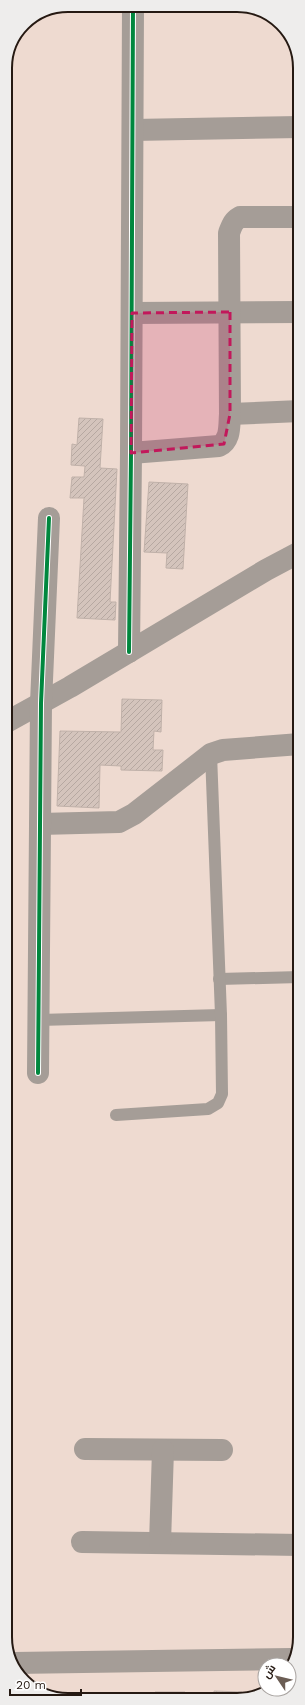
<svg xmlns="http://www.w3.org/2000/svg" width="305" height="1705" font-family="'Work Sans',Cairo,sans-serif">
  <defs>
    <pattern id="building-hatch" width="6" height="6" patternUnits="userSpaceOnUse"><rect width="6" height="6" fill="#d4c4bc"/><path d="M-1 1l2-2M0 6l6-6M5 7l2-2" fill="none" stroke="#b6a8a1"/></pattern>
  </defs>
  <rect width="100%" height="100%" fill="#eedad0"/>
  <g fill="url(#building-hatch)" stroke="#c0b1a9">
    <path d="M 79,418 L 103,419 L 100,468 L 117,469 L 110,602 L 116,602 L 115,620 L 77,618 L 84,498 L 70,498 L 72,477 L 84,477 L 85,466 L 71,465 L 72,444 L 77,445 Z"/>
    <path d="M 149,482 L 188,484 L 183,569 L 166,568 L 167,553 L 144,552 Z"/>
    <path d="M 122,699 L 162,700 L 161,732 L 154,731 L 153,750 L 163,750 L 162,771 L 121,770 L 121,766 L 100,765 L 99,808 L 57,806 L 60,731 L 121,732 Z"/>
    <path d="M 5,900 L 7,900 L 5,931 Z"/>
    <path d="M 5,1265 L 11,1266 L 5,1338 Z"/>
    <path d="M 214,1691 L 242,1692 L 242,1699 L 214,1699 Z"/>
    <path d="M 155,1692 L 185,1692 L 185,1699 L 156,1699 Z"/>
    <rect x="91" y="1695" width="32" height="4"/>
  </g>
  <g fill="none" stroke-linecap="round" stroke-linejoin="round">
    <g stroke="#a59d97" stroke-width="12">
      <path d="M 219,979 L 300,977"/>
      <path d="M 39,1020 L 221,1015"/>
      <path d="M 116,1115 L 208,1109 L 218,1103 L 222,1094 L 221,1015 L 211,754"/>
    </g>
    <g stroke="#a59d97" stroke-width="22">
      <path d="M 133,130 L 300,127"/>
      <path d="M 132,313 L 300,312"/>
      <path d="M 230,414 L 300,411"/>
      <path d="M 131,453 L 219,446 C 231,440 229,426 230,414 L 229,233 C 232,225 233,221 240,217 L 300,217"/>
      <path d="M 129,652 L 131,453 L 133,6"/>
      <path d="M 5,723 L 70,687 L 266,570 L 300,552"/>
      <path d="M 40,824 L 119,822 L 134,814 L 211,754 L 223,750 L 300,744"/>
      <path d="M 38,1073 L 41,703 L 49,518"/>
      <path d="M 85,1449 L 222,1450"/>
      <path d="M 82,1542 L 300,1545"/>
      <path d="M 160,1543 L 163,1450"/>
      <path d="M 14,1663 L 292,1659"/>
    </g>
    <defs>
      <g id="cycleway">
        <path d="M 129,652 L 131,453 L 133,6"/>
        <path d="M 38,1073 L 41,703 L 49,518"/>
      </g>
    </defs>
    <use href="#cycleway" stroke="#fff" stroke-width="6"/>
    <use href="#cycleway" stroke="#00873e" stroke-width="4"/>
  </g>
  <path fill="#c2185b" fill-opacity="0.2" stroke="#c2185b" stroke-width="3" stroke-dasharray="8 5" stroke-linejoin="round" d="M 230,312 L 230,414 L 224,444 L 131,453 L 132,313 Z"/>
  <path d="M0 0H305V1705H0ZM68 12H237A56 56 0 0 1 293 68V1637A56 56 0 0 1 237 1693H68A56 56 0 0 1 12 1637V68A56 56 0 0 1 68 12Z" fill="#eeedec" fill-rule="evenodd"/>
  <path fill="none" stroke="#251912" stroke-width="2" d="M68 12H237A56 56 0 0 1 293 68V1637A56 56 0 0 1 237 1693H68A56 56 0 0 1 12 1637V68A56 56 0 0 1 68 12Z"/>
  <g transform="translate(277 1677) rotate(305)"><circle r="19" fill="#ffffff" stroke="#a8a3a0"/>
  <path d="M0-3L7 15L0 10L-7 15Z" fill="#6b5d54"/>
  <text y="-6" font-size="11" font-weight="bold" text-anchor="middle" fill="#251912">ش</text>
  </g>
  <path d="M10 1689v6h71v-6" fill="none" stroke="#251912" stroke-width="2"/>
  <text x="16" y="1689" font-size="12" fill="#251912" stroke="#ffffff" stroke-width="3" paint-order="stroke">20 m</text>
</svg>
